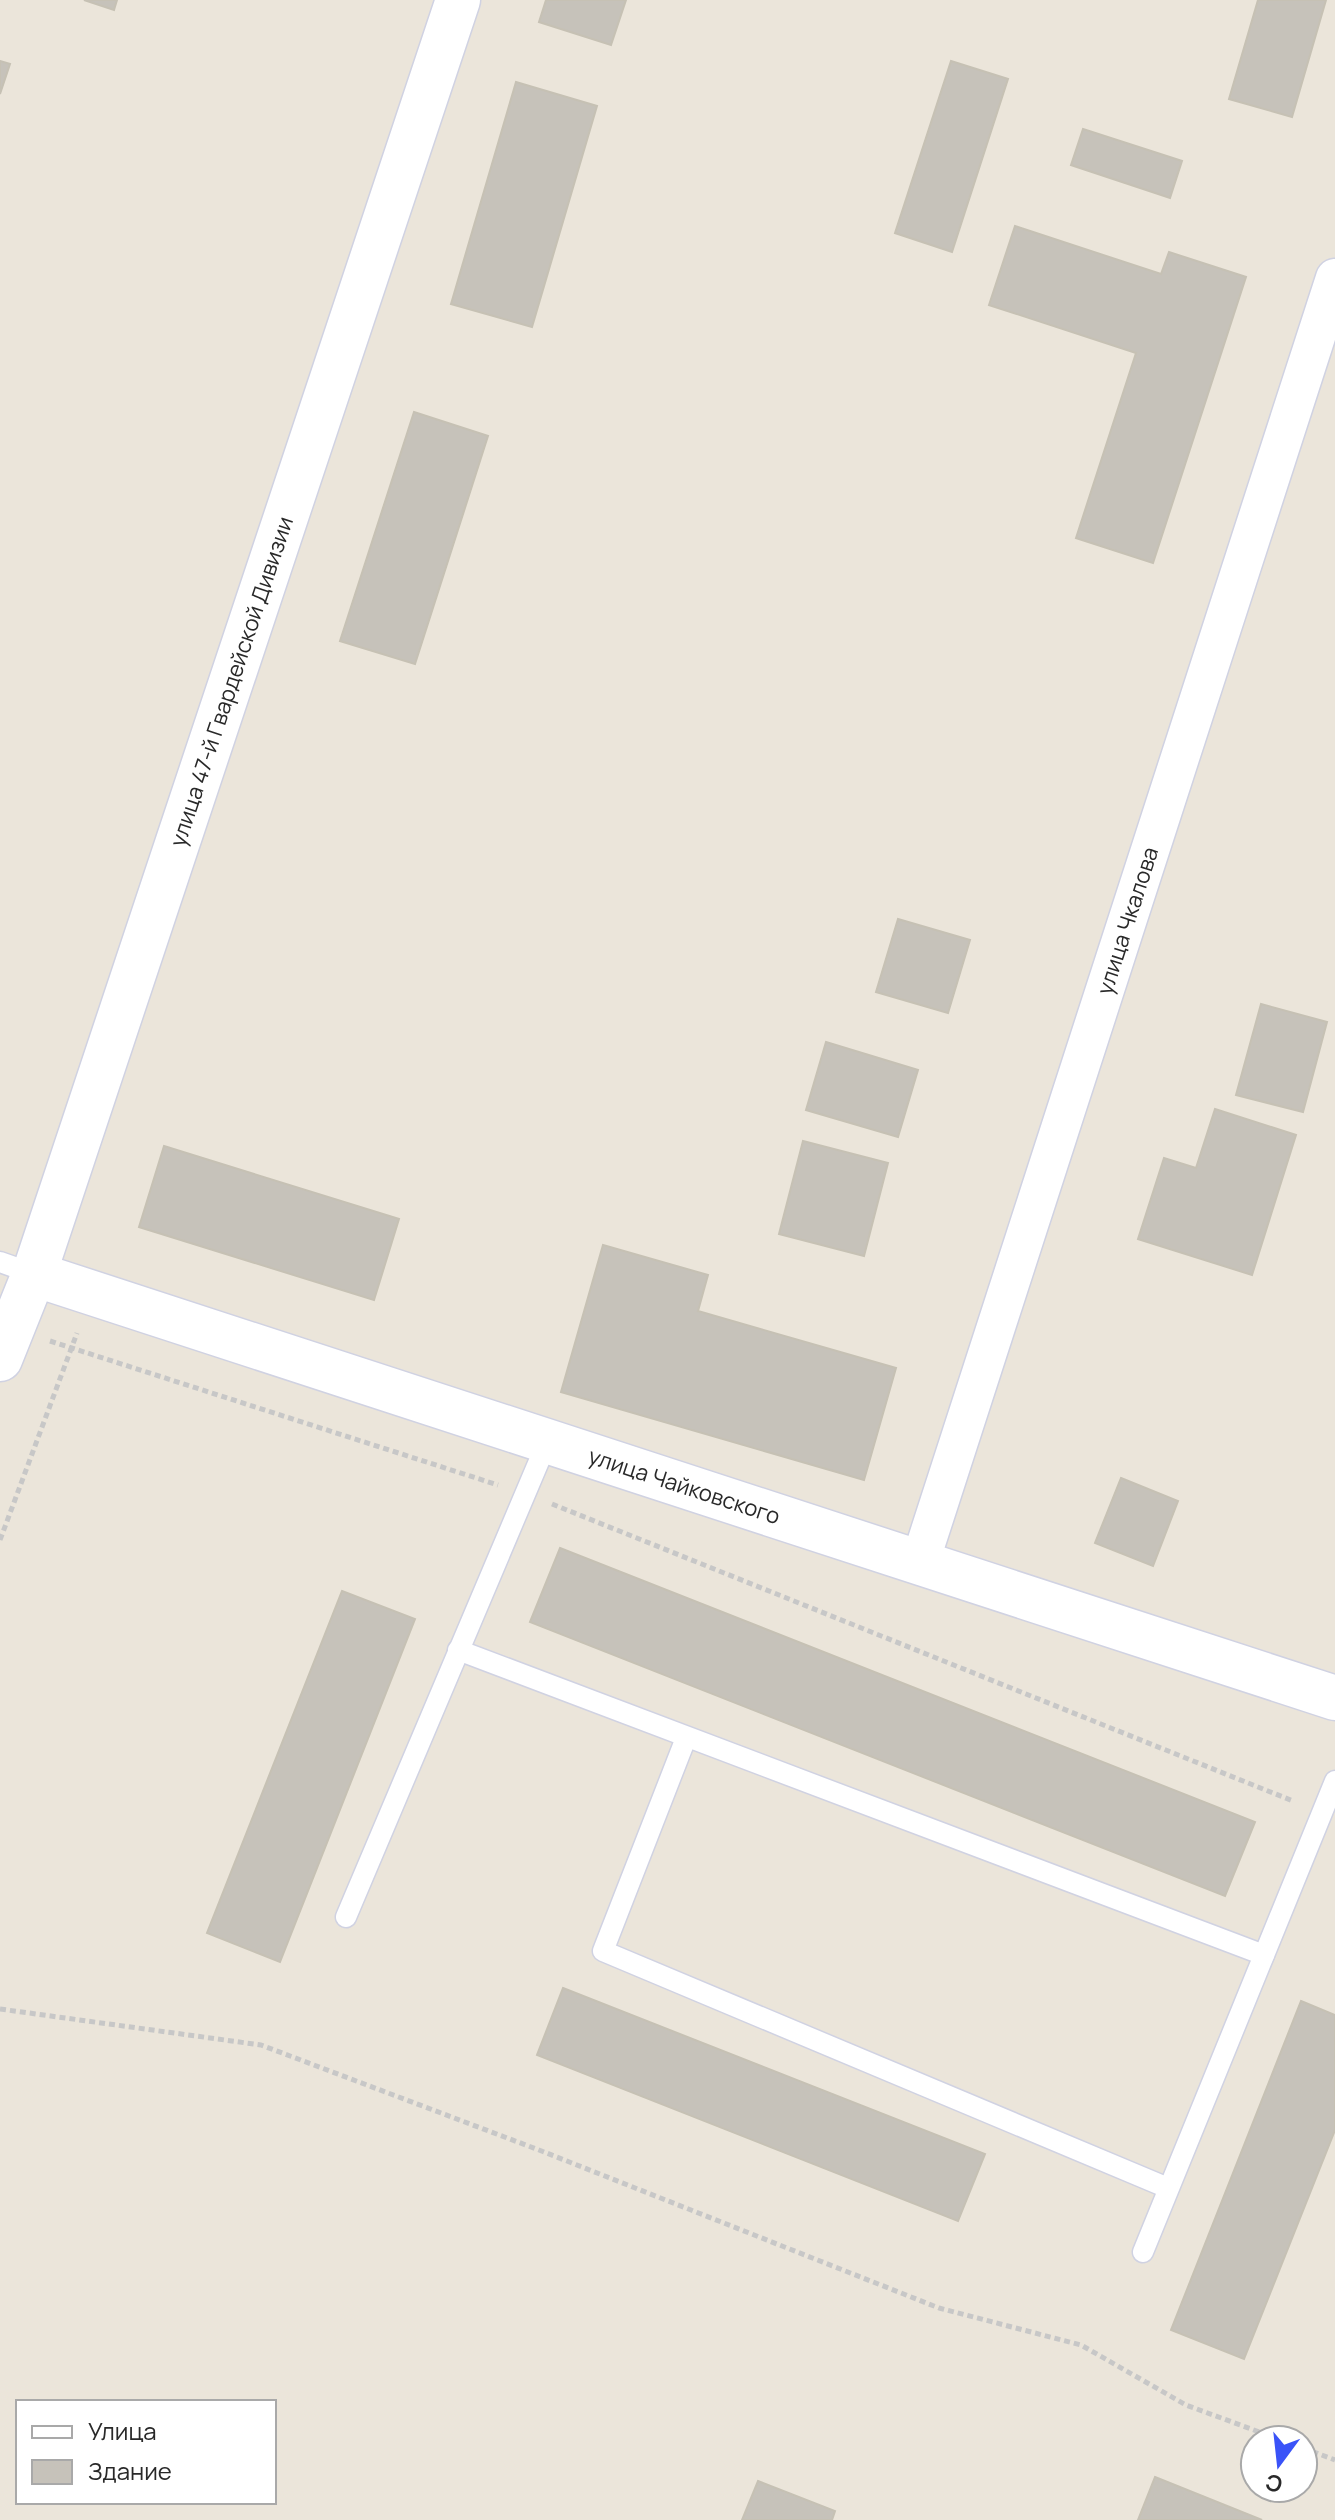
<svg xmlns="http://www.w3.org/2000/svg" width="1335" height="2520" font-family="Manrope,sans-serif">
  <rect width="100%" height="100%" fill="#ebe5da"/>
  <g fill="#c6c2ba" stroke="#c6c1b4" stroke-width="2">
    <path d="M 84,0 L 117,0 L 114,10 Z"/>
    <path d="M 546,0 L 626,0 L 611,45 L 539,22 Z"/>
    <path d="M 1258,0 L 1326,0 L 1292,117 L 1229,99 Z"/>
    <path d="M 0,61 L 10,64 L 0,94 Z"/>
    <path d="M 951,61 L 1008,79 L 952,252 L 895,233 Z"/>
    <path d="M 516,82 L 597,106 L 532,327 L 451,304 Z"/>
    <path d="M 1083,129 L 1182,161 L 1170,198 L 1071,165 Z"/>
    <path d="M 1015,226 L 1161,274 L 1169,252 L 1246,277 L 1153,563 L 1076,538 L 1136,353 L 989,305 Z"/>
    <path d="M 414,412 L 488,436 L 415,664 L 340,641 Z"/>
    <path d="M 898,919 L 970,940 L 948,1013 L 876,992 Z"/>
    <path d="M 1261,1004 L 1327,1022 L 1303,1112 L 1236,1095 Z"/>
    <path d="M 826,1042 L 918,1070 L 898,1137 L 806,1110 Z"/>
    <path d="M 1215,1109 L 1296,1135 L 1252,1275 L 1138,1239 L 1164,1158 L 1196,1168 Z"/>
    <path d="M 803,1141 L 888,1163 L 864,1256 L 779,1234 Z"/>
    <path d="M 164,1146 L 399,1219 L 374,1300 L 139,1227 Z"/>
    <path d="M 603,1245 L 708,1275 L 698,1311 L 896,1368 L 864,1480 L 561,1392 Z"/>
    <path d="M 1121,1478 L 1178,1501 L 1153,1566 L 1095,1543 Z"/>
    <path d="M 560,1548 L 1255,1822 L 1225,1896 L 530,1622 Z"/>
    <path d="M 342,1591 L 415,1619 L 280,1962 L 207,1933 Z"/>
    <path d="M 563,1988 L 985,2154 L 958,2221 L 537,2055 Z"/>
    <path d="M 1301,2001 L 1335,2015 L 1335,2130 L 1244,2359 L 1171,2330 Z"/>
    <path d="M 1155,2477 L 1262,2520 L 1138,2520 Z"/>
    <path d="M 758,2481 L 835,2511 L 832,2520 L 742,2520 Z"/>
  </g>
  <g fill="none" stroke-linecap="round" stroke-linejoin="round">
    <defs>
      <g id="service">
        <path d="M 0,1262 L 34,1274"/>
        <path d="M 458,1650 L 1264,1955"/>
        <path d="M 686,1738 L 603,1951 L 1168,2188"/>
        <path d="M 346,1917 L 548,1440"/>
        <path d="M 1143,2252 L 1335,1781"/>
      </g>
      <g id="minor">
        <path id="s1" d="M 920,1562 L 1335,278"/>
      </g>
      <g id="tertiary">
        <path id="s2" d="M 34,1274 L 1335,1698"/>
        <path id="s3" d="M 0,1359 L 34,1274 L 458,0"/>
      </g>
    </defs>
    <use href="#service" stroke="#d0d2e2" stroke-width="23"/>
    <use href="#minor" stroke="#d0d2e2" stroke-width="41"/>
    <use href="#tertiary" stroke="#d0d2e2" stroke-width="47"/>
    <g stroke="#c7c7c7" stroke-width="5" stroke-dasharray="6 4" stroke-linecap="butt">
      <path d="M 50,1341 L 498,1485"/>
      <path d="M 552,1504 L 1293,1801"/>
      <path d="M 0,1540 L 77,1333"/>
      <path d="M 0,2009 L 261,2045 L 539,2150 L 939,2308 L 1081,2345 L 1186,2405 L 1281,2440"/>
      <path d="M 1303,2448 L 1335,2460"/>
    </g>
    <use href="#service" stroke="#fff" stroke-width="20"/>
    <use href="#minor" stroke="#fff" stroke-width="38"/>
    <use href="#tertiary" stroke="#fff" stroke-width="44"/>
  </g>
  <g text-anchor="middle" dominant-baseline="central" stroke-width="6" stroke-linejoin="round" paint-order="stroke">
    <g font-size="22" fill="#292929" stroke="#fff">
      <text stroke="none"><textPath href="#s3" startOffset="716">улица 47-й Гвардейской Дивизии</textPath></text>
      <text stroke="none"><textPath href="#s1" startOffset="674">улица Чкалова</textPath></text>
      <text stroke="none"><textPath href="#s2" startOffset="684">улица Чайковского</textPath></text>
    </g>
  </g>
  <rect x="16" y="2400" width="260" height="104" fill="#ffffff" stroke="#a9a9a9" stroke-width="2"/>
  <rect x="32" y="2426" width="40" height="12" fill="#ffffff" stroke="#a9a9a9" stroke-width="2"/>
  <text x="88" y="2440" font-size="24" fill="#292929">Улица</text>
  <rect x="32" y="2460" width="40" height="24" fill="#c6c2ba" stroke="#a9a9a9" stroke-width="2"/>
  <text x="88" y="2480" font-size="24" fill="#292929">Здание</text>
  <g transform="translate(1279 2464) rotate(195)"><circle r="38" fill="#ffffff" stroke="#a9a9a9" stroke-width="2"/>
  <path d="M0-6L14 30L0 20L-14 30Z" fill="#3a53f8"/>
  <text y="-12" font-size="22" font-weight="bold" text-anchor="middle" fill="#292929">С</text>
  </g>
</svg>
